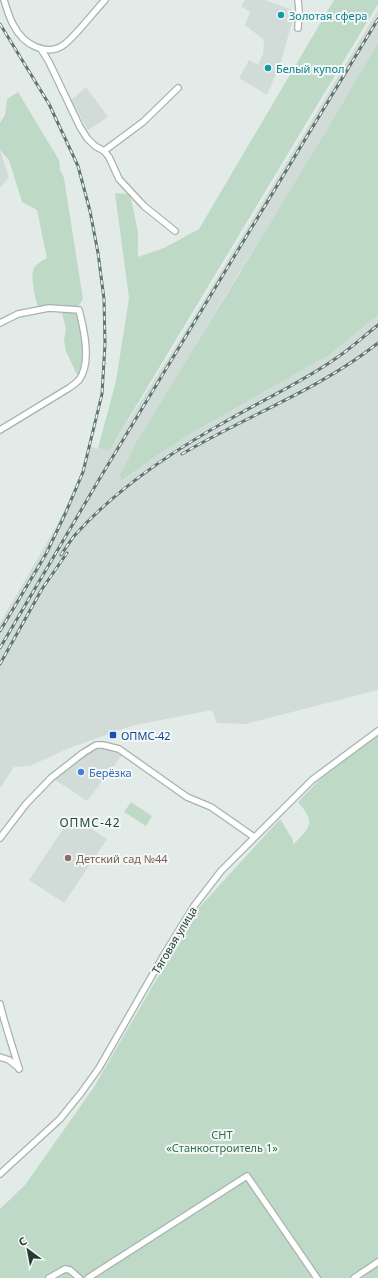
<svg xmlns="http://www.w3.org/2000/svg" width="378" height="1278" font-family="'Noto Sans',sans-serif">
  <rect width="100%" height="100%" fill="#e3ebe8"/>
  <g fill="#d1dbd7">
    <path d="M 245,0 L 265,0 L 295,11 L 281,62 L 267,95 L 239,78 L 249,60 L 258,65 L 263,54 L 264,40 L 245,25 L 250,12 L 241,6 Z"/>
    <path d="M 378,10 L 378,43 L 331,125 L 231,286 L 129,456 L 119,476 L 124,480 L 159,454 L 195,431 L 329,355 L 378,315 L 378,690 L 245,724 L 217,723 L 212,710 L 131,726 L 67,749 L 30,766 L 14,767 L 0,788 L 0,623 L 56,527 L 79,480 L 88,446 L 109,451 L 179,341 Z"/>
    <path d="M 86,87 L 108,117 L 88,130 L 71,100 Z"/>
    <path d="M 0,150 L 9,177 L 0,188 Z"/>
    <path d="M 103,747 L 123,754 L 87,801 L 54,779 L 75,761 L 92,749 Z"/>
    <path d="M 72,816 L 107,839 L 64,903 L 29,880 Z"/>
  </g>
  <g fill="#bedac6">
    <path d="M 334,0 L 378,0 L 378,4 L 109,451 L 98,448 L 116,381 L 129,298 L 115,193 L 130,194 L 138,232 L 138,257 L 164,248 L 199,229 Z"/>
    <path d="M 378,43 L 378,315 L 329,355 L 195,431 L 159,454 L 123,480 L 119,476 L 136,443 L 330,125 Z"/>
    <path d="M 18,92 L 59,160 L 60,170 L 64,178 L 83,299 L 76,310 L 84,325 L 85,337 L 82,371 L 77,375 L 66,351 L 64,341 L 66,329 L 60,305 L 38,306 C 35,299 31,279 33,271 C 34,265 42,261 47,258 L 37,210 L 22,202 L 9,160 L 0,150 L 0,123 L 5,115 L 7,99 Z"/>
    <path d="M 378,733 L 378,1278 L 0,1278 L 0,1209 L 25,1185 L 94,1087 L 196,911 L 280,819 L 293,840 L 293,845 C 311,826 316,823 298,802 L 317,782 Z"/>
    <path d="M 131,802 L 152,816 L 146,826 L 124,812 Z"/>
  </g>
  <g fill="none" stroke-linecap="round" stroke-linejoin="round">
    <defs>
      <g id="minor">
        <path d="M 4,0 C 7,9 9,18 14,26 C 23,44 47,58 65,44 C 70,40 74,35 78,31 C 87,21 96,10 105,0"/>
        <path d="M 298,0 L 299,10 L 298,28"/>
        <path d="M 41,49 L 49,62 L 80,127 L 87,138 L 95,146 L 104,151 L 143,122 L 178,88"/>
        <path d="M 104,151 L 109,157 L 119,179 L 144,206 L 175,231"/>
        <path d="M 0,323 L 18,314 L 49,308 L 79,310 C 84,329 92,363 79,380 C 76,383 72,386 69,388 L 0,430"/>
        <path d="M 0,838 L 26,804 L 51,778 L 83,753 L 96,745 L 103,745 L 119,749 L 187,797 L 211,807 L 254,837"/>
        <path d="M 0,1004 C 5,1026 13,1047 19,1069"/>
        <path d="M 0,1057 L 9,1060 L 19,1068"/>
        <path d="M 0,1174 L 60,1119 L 81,1093 L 99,1068 L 165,953 L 194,906 L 221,871 L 312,780 L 378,731"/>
        <path d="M 49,1278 L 65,1269 L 70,1270 L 79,1278"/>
        <path d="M 88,1278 L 247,1176 L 317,1278"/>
        <path d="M 354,1278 L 378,1262"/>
      </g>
    </defs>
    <use href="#minor" stroke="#a6b3af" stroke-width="8"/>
    <use href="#minor" stroke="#fff" stroke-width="5.5"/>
    <defs>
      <g id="rail">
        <path d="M 0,24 L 49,104 L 78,166 L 90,211 L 98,253 L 104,299 L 105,344 L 102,394 L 83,472 L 66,512 L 46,554 L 0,631"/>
        <path d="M 182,454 C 246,416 319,390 378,343"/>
        <path d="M 61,555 C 65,549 70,541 75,535 C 118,487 174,450 230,419 C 265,399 302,382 335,359 C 350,349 364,336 378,325"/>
        <path d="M 0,648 L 100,478 L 378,19"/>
        <path d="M 0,664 L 42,589 L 67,553"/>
      </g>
    </defs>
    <use href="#rail" stroke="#5f7670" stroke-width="3"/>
    <use href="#rail" stroke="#f3f8f6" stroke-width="1.5" stroke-dasharray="4.5" stroke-linecap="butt"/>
  </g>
  <g fill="#0f9aa8" stroke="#f3f8f6" stroke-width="1.5">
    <circle cx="281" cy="15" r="4"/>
    <circle cx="268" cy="68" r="4"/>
  </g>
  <rect fill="#1a4fb4" stroke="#f3f8f6" stroke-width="1.5" x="109" y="731" width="8" height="8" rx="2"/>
  <circle fill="#3f7fe0" stroke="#f3f8f6" stroke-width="1.5" cx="81" cy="772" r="4"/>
  <circle fill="#8d6e63" stroke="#f3f8f6" stroke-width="1.5" cx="68" cy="858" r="4"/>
  <g text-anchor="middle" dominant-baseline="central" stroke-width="4" stroke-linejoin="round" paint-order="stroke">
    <g font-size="11" fill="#0d838f" stroke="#f3f8f6" text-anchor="start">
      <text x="289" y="15">Золотая сфера</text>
      <text x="276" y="68">Белый купол</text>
    </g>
    <g font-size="11" fill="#164399" stroke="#f3f8f6" text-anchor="start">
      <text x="121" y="735">ОПМС-42</text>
    </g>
    <g font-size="11" fill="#366cbe" stroke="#f3f8f6" text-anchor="start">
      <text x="89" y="772">Берёзка</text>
    </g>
    <g font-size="11" fill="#785e54" stroke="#f3f8f6" text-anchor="start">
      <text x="76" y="858">Детский сад №44</text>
    </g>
    <g font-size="11" fill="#253b35" stroke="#f3f8f6">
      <text transform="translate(174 940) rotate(-59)">Тяговая улица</text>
    </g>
    <g font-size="11" fill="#336d4a" stroke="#f3f8f6">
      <text x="222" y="1134">СНТ<tspan x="222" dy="13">«Станкостроитель 1»</tspan></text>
    </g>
    <g font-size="12" letter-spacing="1" fill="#234a41" stroke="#f3f8f6">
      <text x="90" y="822">ОПМС-42</text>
    </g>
  </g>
  <g transform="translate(28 1250) rotate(328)" stroke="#f3f8f6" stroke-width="3" paint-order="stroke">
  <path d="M0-3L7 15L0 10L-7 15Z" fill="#253b35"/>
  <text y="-6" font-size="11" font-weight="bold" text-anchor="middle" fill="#253b35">С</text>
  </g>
</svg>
